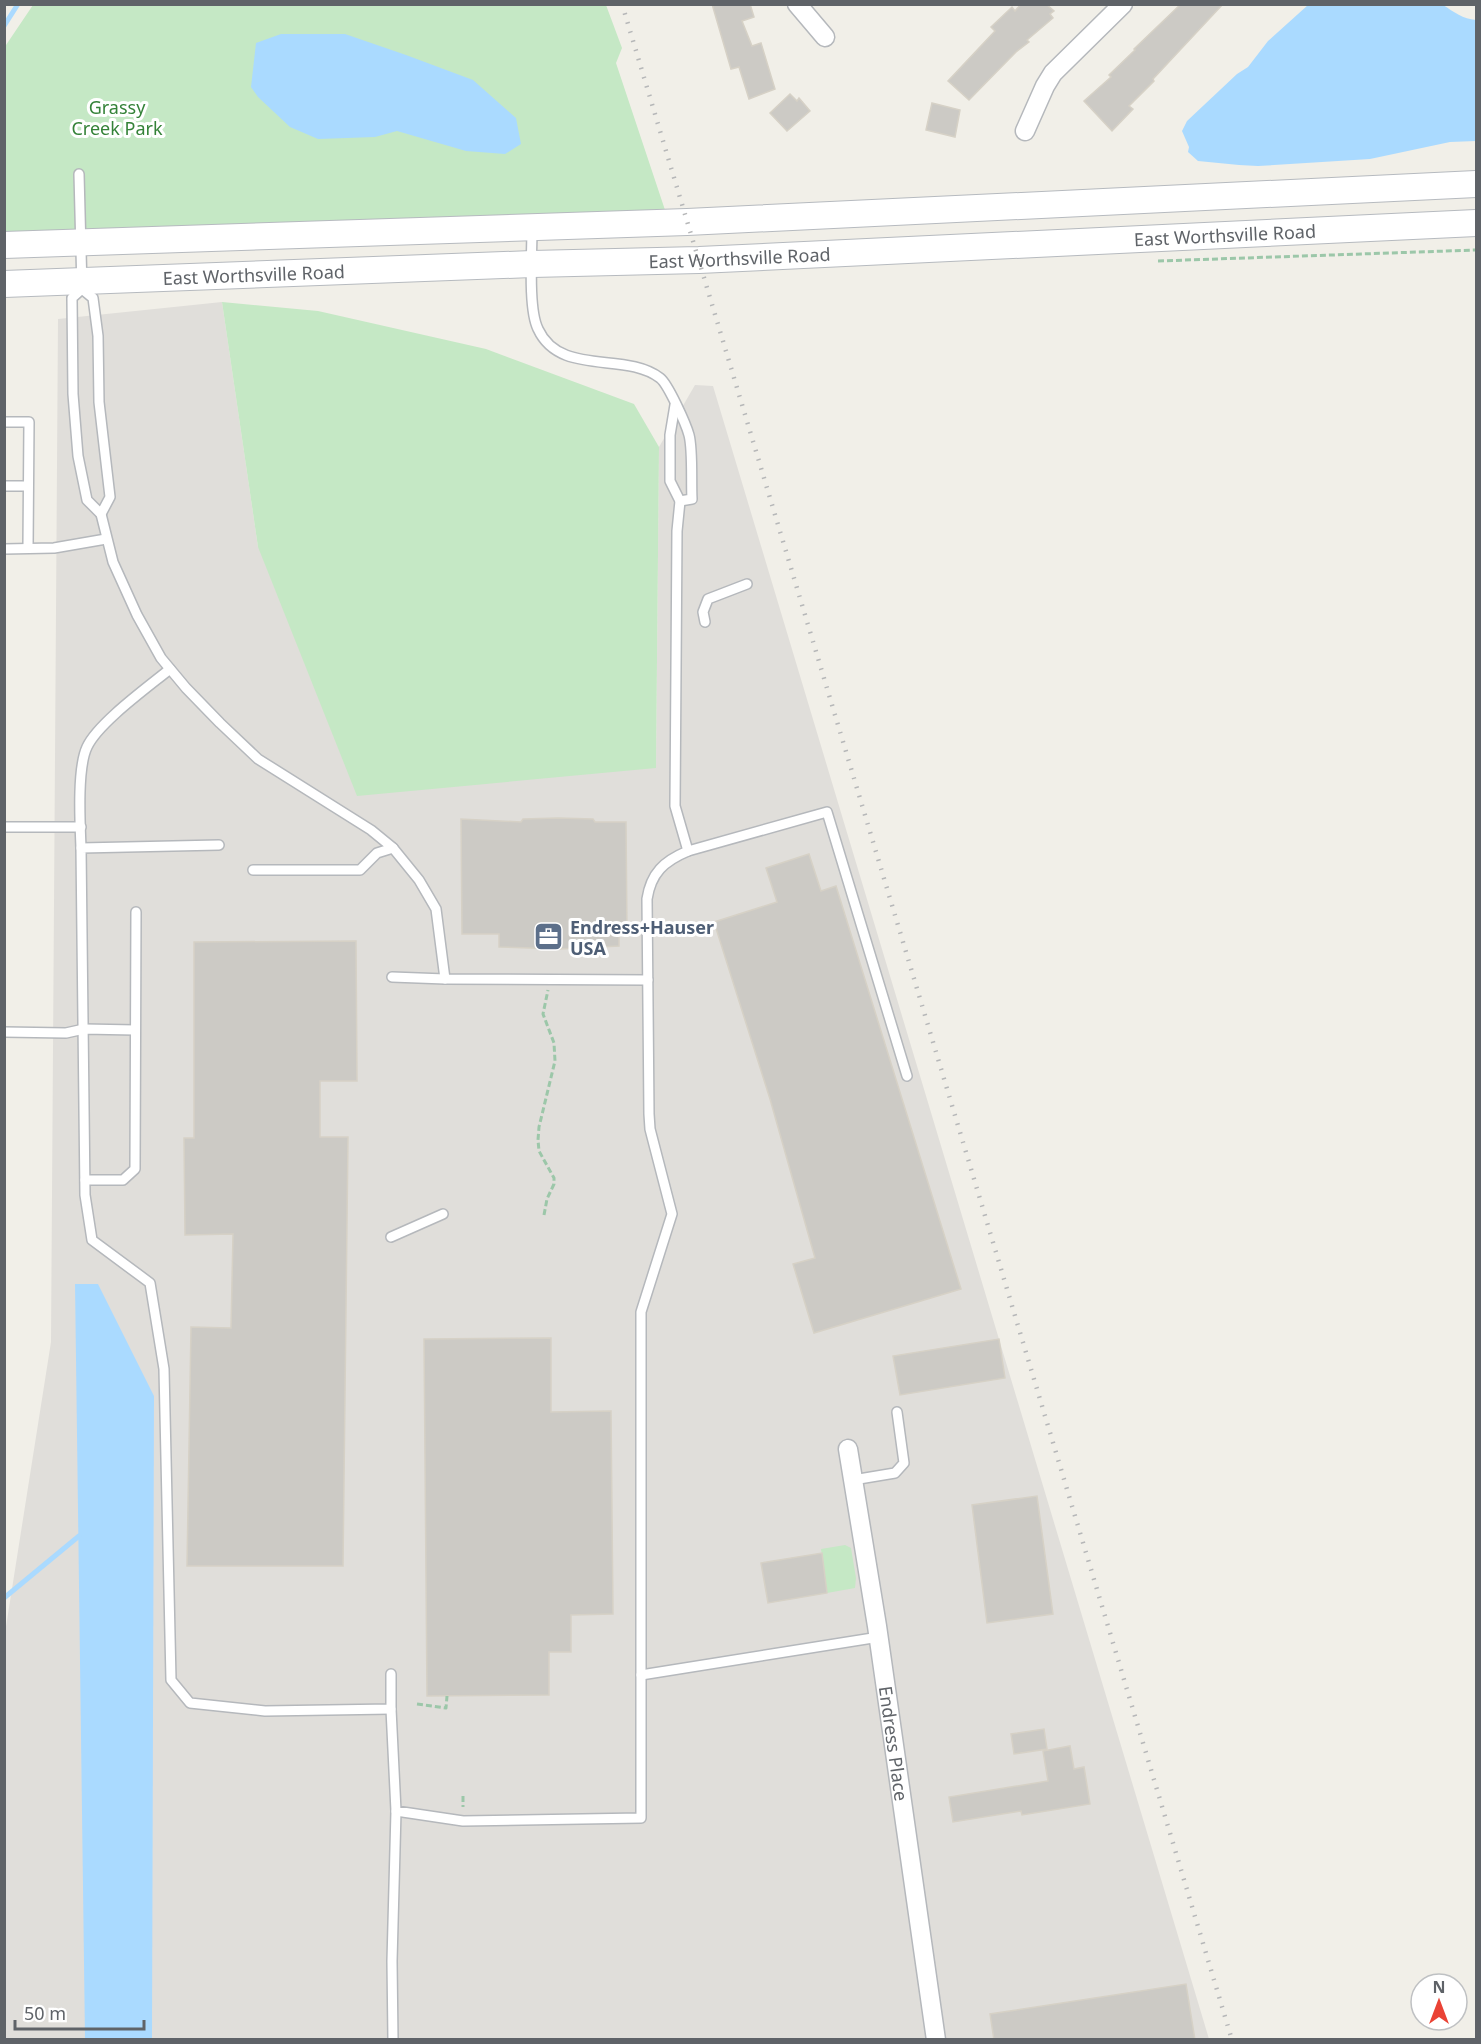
<svg xmlns="http://www.w3.org/2000/svg" width="1481" height="2044" font-family="'Noto Sans',sans-serif">
  <rect width="100%" height="100%" fill="#f1efe8"/>
  <path fill="#e0deda" d="M 222,302 L 258,547 L 656,768 L 659,447 L 695,385 L 713,386 L 1209,2039 L 5,2040 L 5,1633 L 51,1342 L 58,319 Z"/>
  <g fill="#c5e8c5">
    <path d="M 33,5 L 606,5 L 622,48 L 616,63 L 665,210 L 5,234 L 4,48 Z"/>
    <path d="M 222,302 L 318,311 L 486,349 L 634,404 L 659,447 L 656,768 L 357,796 L 258,547 Z"/>
    <path d="M 845,1545 L 851,1548 L 856,1578 L 855,1588 L 827,1593 L 821,1549 Z"/>
  </g>
  <g fill="#aadaff">
    <path d="M 1308,5 L 1443,5 C 1454,12 1463,19 1476,20 L 1476,141 L 1450,142 L 1370,159 L 1258,166 L 1239,165 L 1198,161 L 1188,152 L 1189,147 L 1182,131 L 1187,121 L 1237,74 L 1248,67 L 1268,41 Z"/>
    <path d="M 281,34 L 345,34 L 406,55 L 473,80 L 516,118 L 521,144 L 505,154 L 466,151 L 397,131 L 375,137 L 318,139 L 290,127 L 258,97 L 251,87 L 256,43 Z"/>
    <path d="M 75,1284 L 98,1284 L 154,1396 L 152,2039 L 85,2039 Z"/>
  </g>
  <g fill="none" stroke-linecap="round" stroke-linejoin="round">
    <g stroke="#aadaff" stroke-width="5">
      <path d="M 4,26 L 18,4"/>
      <path d="M 4,1598 L 79,1536"/>
    </g>
  </g>
  <g fill="#cccac5" stroke="#d6d1c6" stroke-width="1.5">
    <path d="M 712,4 L 750,4 L 754,17 L 742,21 L 752,46 L 761,43 L 775,89 L 749,99 L 739,67 L 731,69 Z"/>
    <path d="M 1021,4 L 1046,4 L 1054,11 L 1050,14 L 1053,18 L 1027,40 L 1029,42 L 1016,52 L 969,100 L 948,81 L 995,31 L 991,27 L 1012,7 L 1015,11 Z"/>
    <path d="M 1181,4 L 1223,4 L 1153,79 L 1154,81 L 1129,106 L 1133,109 L 1112,131 L 1084,101 L 1111,77 L 1109,75 L 1135,50 L 1134,49 Z"/>
    <path d="M 790,94 L 797,101 L 799,98 L 810,111 L 787,131 L 770,113 Z"/>
    <path d="M 932,103 L 960,110 L 955,137 L 926,130 Z"/>
    <path d="M 558,818 L 593,819 L 595,822 L 626,822 L 627,933 L 619,933 L 619,946 L 559,949 L 499,947 L 499,934 L 462,934 L 461,819 L 521,822 L 523,819 Z"/>
    <path d="M 809,854 L 821,891 L 836,886 L 961,1289 L 814,1333 L 793,1264 L 815,1258 L 770,1099 L 714,922 L 777,902 L 766,868 Z"/>
    <path d="M 356,941 L 357,1081 L 320,1081 L 320,1137 L 348,1137 L 343,1566 L 187,1566 L 191,1327 L 231,1328 L 233,1234 L 185,1235 L 184,1138 L 194,1138 L 194,942 Z"/>
    <path d="M 551,1338 L 551,1412 L 611,1411 L 613,1614 L 571,1615 L 571,1652 L 549,1652 L 549,1695 L 427,1696 L 424,1339 Z"/>
    <path d="M 999,1339 L 1005,1378 L 900,1395 L 893,1356 Z"/>
    <path d="M 1037,1496 L 1053,1614 L 987,1623 L 972,1505 Z"/>
    <path d="M 822,1553 L 827,1593 L 768,1603 L 761,1563 Z"/>
    <path d="M 1044,1729 L 1047,1749 L 1014,1754 L 1011,1734 Z"/>
    <path d="M 1070,1746 L 1074,1769 L 1084,1767 L 1090,1804 L 1022,1815 L 1021,1811 L 953,1822 L 949,1797 L 1048,1781 L 1043,1751 Z"/>
    <path d="M 1186,1984 L 1195,2040 L 994,2040 L 990,2014 Z"/>
  </g>
  <g fill="none" stroke-linecap="round" stroke-linejoin="round">
    <defs>
      <g id="lane">
        <path d="M 79,174 L 82,289 L 72,298 L 73,394 L 78,456 L 87,500 L 101,514 L 110,497 L 99,402 L 98,336 L 93,298 L 82,289"/>
        <path d="M 532,229 C 532,253 528,309 538,329 C 560,377 625,351 660,378 C 668,384 686,424 689,435 C 693,450 691,482 692,499 L 680,501"/>
        <path d="M 4,422 L 29,422 L 28,548"/>
        <path d="M 4,486 L 28,486"/>
        <path d="M 101,514 L 113,562 L 137,615 L 161,658 L 186,688 L 220,723 L 258,759 L 371,830 L 393,848"/>
        <path d="M 4,549 L 54,548 L 106,539"/>
        <path d="M 705,622 L 703,612 L 708,599 L 747,584"/>
        <path d="M 4,827 L 81,827"/>
        <path d="M 219,845 L 81,848 L 85,1195 L 92,1240 L 150,1283 L 164,1369 L 171,1680 L 190,1703 L 265,1711 L 391,1709 L 391,1674"/>
        <path d="M 81,848 C 80,823 77,768 87,747 C 98,723 148,687 170,669"/>
        <path d="M 688,851 L 827,812 L 907,1076"/>
        <path d="M 253,870 L 360,870 L 377,853 L 393,848 L 419,880 L 436,909 L 445,979"/>
        <path d="M 392,977 L 445,979 L 648,980"/>
        <path d="M 4,1032 L 66,1033 L 84,1029 L 135,1030"/>
        <path d="M 85,1180 L 123,1180 L 135,1169 L 136,912"/>
        <path d="M 391,1237 L 443,1214"/>
        <path d="M 853,1480 L 895,1473 L 904,1463 L 897,1412"/>
        <path d="M 641,1675 L 879,1637"/>
        <path d="M 391,1709 L 396,1811 L 463,1821 L 641,1818 L 641,1312 L 672,1214 L 650,1129 L 649,1114 L 647,899 C 651,873 664,861 688,851 L 675,806 L 677,531 L 680,501 L 670,481 L 670,435 L 675,405"/>
        <path d="M 393,2040 L 392,1961 L 396,1811"/>
      </g>
      <g id="street">
        <path d="M 797,4 L 825,37"/>
        <path d="M 1025,131 L 1045,86 L 1053,73 L 1123,4"/>
        <path id="s1" d="M 848,1449 L 877,1626 L 936,2040"/>
      </g>
      <g id="secondary">
        <path d="M 4,245 L 687,222 L 1476,184"/>
        <path id="s2" d="M 4,284 L 532,264 L 699,260 L 1476,223"/>
      </g>
    </defs>
    <use href="#lane" stroke="#b5b8bc" stroke-width="12"/>
    <use href="#street" stroke="#b5b8bc" stroke-width="21"/>
    <use href="#secondary" stroke="#b6babf" stroke-width="28"/>
    <g stroke="#9cc7a9" stroke-width="3" stroke-dasharray="6 3" stroke-linecap="butt">
      <path d="M 1158,261 L 1476,250"/>
      <path d="M 544,1215 L 547,1199 L 554,1184 L 554,1178 L 539,1151 L 538,1140 L 539,1127 L 555,1061 L 554,1043 L 543,1014 L 548,990"/>
      <path d="M 417,1704 L 446,1708 L 447,1696"/>
      <path d="M 463,1796 L 463,1807"/>
    </g>
    <use href="#lane" stroke="#fff" stroke-width="9"/>
    <use href="#street" stroke="#fff" stroke-width="18"/>
    <use href="#secondary" stroke="#fff" stroke-width="26"/>
    <path stroke="#b6b7b8" stroke-width="4.5" stroke-dasharray="1.5 8" stroke-linecap="butt" d="M 622,4 L 1232,2040"/>
  </g>
  <defs>
    <symbol id="office-square" viewBox="-11 -11 22 22"><rect x="-9" y="-9" width="18" height="18" rx="4" fill="#5c6f8a" stroke="#fff"/><path d="M-6-3h4V-5.5h4V-3h4V5H-6ZM-1-4.5V-3h2v-1.5ZM-6 0V1H6V0Z" fill="#fff"/></symbol>
  </defs>
  <g fill-rule="evenodd">
    <use href="#office-square" x="532" y="920" width="33" height="33"/>
  </g>
  <g text-anchor="middle" dominant-baseline="central" stroke-width="6" stroke-linejoin="round" paint-order="stroke">
    <g font-size="18" fill="#348238" stroke="#fff">
      <text x="117" y="107">Grassy<tspan x="117" dy="21">Creek Park</tspan></text>
    </g>
    <g font-size="18" fill="#5f6368" stroke="#fff">
      <text stroke="none"><textPath href="#s2" startOffset="1222">East Worthsville Road</textPath></text>
      <text stroke="none"><textPath href="#s2" startOffset="736">East Worthsville Road</textPath></text>
      <text stroke="none"><textPath href="#s2" startOffset="250">East Worthsville Road</textPath></text>
      <text stroke="none"><textPath href="#s1" startOffset="298">Endress Place</textPath></text>
    </g>
    <g font-size="18" font-weight="bold" fill="#4e5e75" stroke="#fff" text-anchor="start">
      <text x="570" y="927">Endress+Hauser<tspan x="570" dy="21">USA</tspan></text>
    </g>
  </g>
  <rect width="1481" height="2044" fill="none" stroke="#5f6368" stroke-width="12"/>
  <g transform="translate(1439 2002)"><circle r="28" fill="#ffffff" stroke="#bfc1c3" stroke-width="1.5"/>
  <path d="M0-4.5L10 22L0 15L-10 22Z" fill="#ea4335"/>
  <text y="-9" font-size="16" font-weight="bold" text-anchor="middle" fill="#5f6368">N</text>
  </g>
  <path d="M15 2020v9h129v-9" fill="none" stroke="#5f6368" stroke-width="3"/>
  <text x="24" y="2020" font-size="18" fill="#5f6368" stroke="#ffffff" stroke-width="4.5" paint-order="stroke">50 m</text>
</svg>
